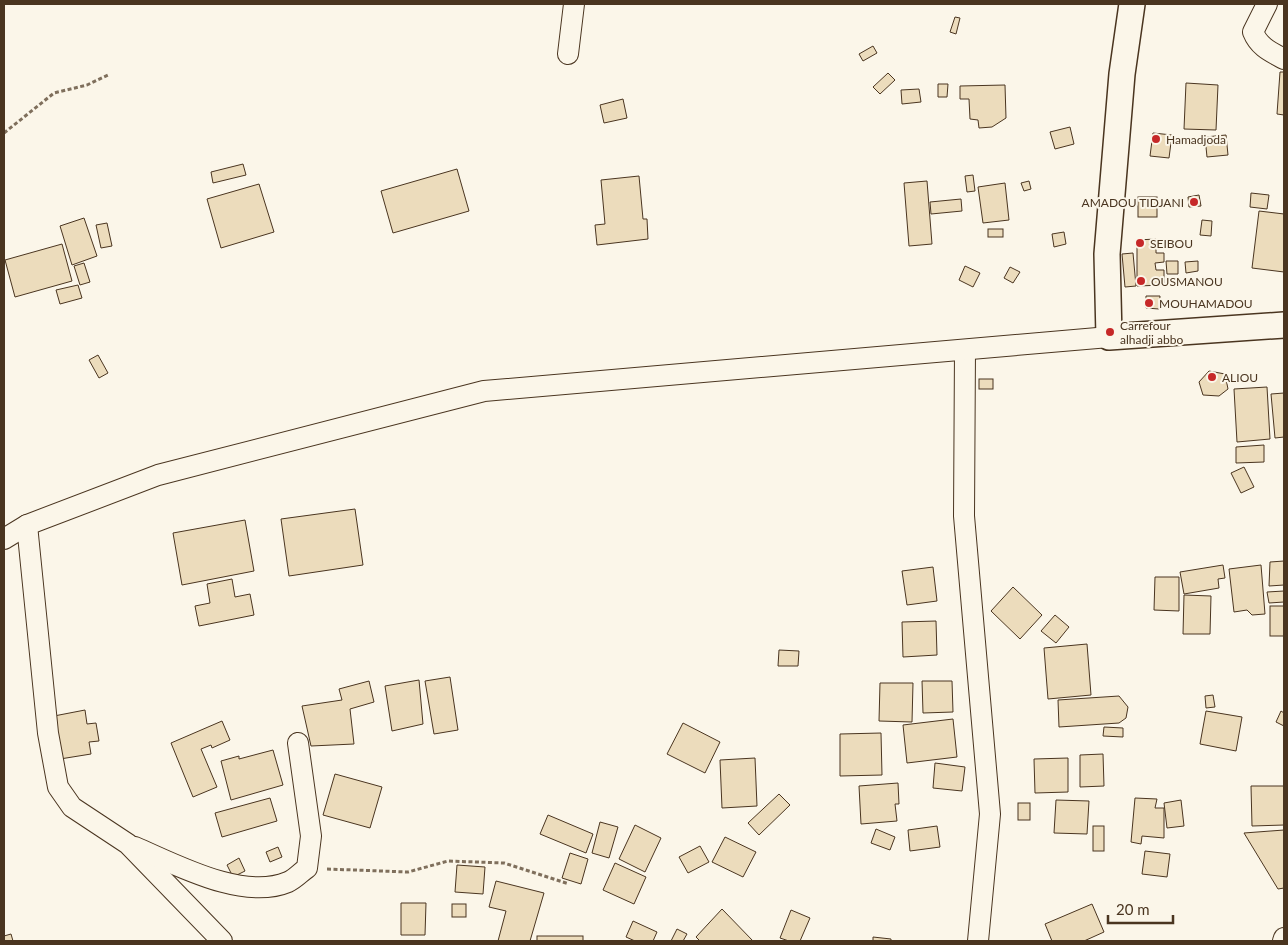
<svg xmlns="http://www.w3.org/2000/svg" width="1288" height="945" font-family="Lato,sans-serif">
  <rect width="100%" height="100%" fill="#fbf6e9"/>
  <g fill="#ecdcbc" stroke="#4a3520">
    <path d="M 955,17 L 960,18 L 956,34 L 950,32 Z"/>
    <path d="M 873,46 L 877,53 L 863,61 L 859,54 Z"/>
    <path d="M 1280,72 L 1284,72 L 1284,115 L 1277,114 Z"/>
    <path d="M 888,73 L 895,80 L 880,94 L 873,87 Z"/>
    <path d="M 1186,83 L 1218,85 L 1216,130 L 1184,129 Z"/>
    <path d="M 938,84 L 948,84 L 947,97 L 938,97 Z"/>
    <path d="M 1005,85 L 1006,118 L 992,127 L 979,128 L 978,120 L 970,119 L 969,99 L 960,99 L 960,86 Z"/>
    <path d="M 919,89 L 921,102 L 902,104 L 901,90 Z"/>
    <path d="M 623,99 L 627,118 L 604,123 L 600,105 Z"/>
    <path d="M 1070,127 L 1074,144 L 1055,149 L 1050,132 Z"/>
    <path d="M 1153,133 L 1172,135 L 1169,158 L 1150,156 Z"/>
    <path d="M 1226,135 L 1228,155 L 1207,157 L 1205,137 Z"/>
    <path d="M 243,164 L 246,175 L 213,183 L 211,172 Z"/>
    <path d="M 457,169 L 469,211 L 393,233 L 381,191 Z"/>
    <path d="M 973,175 L 975,191 L 967,192 L 965,176 Z"/>
    <path d="M 639,176 L 643,219 L 647,219 L 648,239 L 597,245 L 595,225 L 605,224 L 601,180 Z"/>
    <path d="M 927,181 L 932,244 L 909,246 L 904,183 Z"/>
    <path d="M 1029,181 L 1031,189 L 1024,191 L 1021,183 Z"/>
    <path d="M 1005,183 L 1009,220 L 983,223 L 978,187 Z"/>
    <path d="M 259,184 L 274,232 L 221,248 L 207,199 Z"/>
    <path d="M 1251,193 L 1269,195 L 1267,209 L 1250,207 Z"/>
    <path d="M 1199,195 L 1201,206 L 1189,207 L 1188,197 Z"/>
    <rect x="1138" y="197" width="19" height="20"/>
    <path d="M 961,199 L 962,211 L 931,214 L 930,202 Z"/>
    <path d="M 1259,211 L 1284,214 L 1284,272 L 1252,268 Z"/>
    <path d="M 84,218 L 97,256 L 72,265 L 60,226 Z"/>
    <path d="M 1202,220 L 1212,221 L 1211,236 L 1200,235 Z"/>
    <path d="M 107,223 L 112,246 L 101,248 L 96,225 Z"/>
    <rect x="988" y="229" width="15" height="8"/>
    <path d="M 1064,232 L 1066,244 L 1054,247 L 1052,234 Z"/>
    <path d="M 1156,239 L 1156,253 L 1164,253 L 1164,262 L 1155,263 L 1156,270 L 1164,270 L 1164,285 L 1137,286 L 1137,240 Z"/>
    <path d="M 62,244 L 72,281 L 15,297 L 5,260 Z"/>
    <path d="M 1133,253 L 1136,286 L 1125,287 L 1122,254 Z"/>
    <path d="M 1166,261 L 1178,261 L 1178,274 L 1167,274 Z"/>
    <path d="M 1198,261 L 1198,271 L 1186,273 L 1185,262 Z"/>
    <path d="M 84,263 L 90,282 L 80,285 L 74,266 Z"/>
    <path d="M 965,266 L 980,273 L 973,287 L 959,280 Z"/>
    <path d="M 1010,267 L 1020,272 L 1013,283 L 1004,278 Z"/>
    <path d="M 78,285 L 82,298 L 60,304 L 56,290 Z"/>
    <path d="M 1146,296 L 1160,296 L 1159,309 L 1146,308 Z"/>
    <path d="M 98,355 L 108,373 L 99,378 L 89,360 Z"/>
    <path d="M 1209,371 L 1225,374 L 1228,389 L 1219,396 L 1203,395 L 1199,382 Z"/>
    <rect x="979" y="379" width="14" height="10"/>
    <path d="M 1267,387 L 1270,439 L 1237,442 L 1234,389 Z"/>
    <path d="M 1284,393 L 1284,437 L 1275,438 L 1271,394 Z"/>
    <path d="M 1264,445 L 1264,462 L 1236,463 L 1236,447 Z"/>
    <path d="M 1244,467 L 1254,487 L 1241,493 L 1231,473 Z"/>
    <path d="M 355,509 L 363,565 L 289,576 L 281,519 Z"/>
    <path d="M 245,520 L 254,571 L 182,585 L 173,533 Z"/>
    <path d="M 1284,561 L 1284,585 L 1269,586 L 1270,562 Z"/>
    <path d="M 1223,565 L 1225,578 L 1218,579 L 1219,588 L 1184,594 L 1180,572 Z"/>
    <path d="M 1261,565 L 1265,614 L 1252,615 L 1247,610 L 1234,612 L 1229,569 Z"/>
    <path d="M 933,567 L 937,601 L 907,605 L 902,571 Z"/>
    <path d="M 1155,577 L 1179,577 L 1179,611 L 1154,610 Z"/>
    <path d="M 232,579 L 235,597 L 250,594 L 254,615 L 199,626 L 195,606 L 210,603 L 207,584 Z"/>
    <path d="M 1013,587 L 1042,615 L 1020,639 L 991,611 Z"/>
    <path d="M 1284,591 L 1284,602 L 1269,603 L 1267,592 Z"/>
    <path d="M 1184,595 L 1211,596 L 1210,634 L 1183,634 Z"/>
    <rect x="1270" y="606" width="14" height="30"/>
    <path d="M 1055,615 L 1069,627 L 1056,643 L 1041,631 Z"/>
    <path d="M 936,621 L 937,655 L 903,657 L 902,622 Z"/>
    <path d="M 1087,644 L 1091,695 L 1048,699 L 1044,648 Z"/>
    <path d="M 779,650 L 799,651 L 798,666 L 778,666 Z"/>
    <path d="M 450,677 L 458,730 L 434,734 L 425,681 Z"/>
    <path d="M 419,680 L 423,724 L 392,731 L 385,686 Z"/>
    <path d="M 369,681 L 374,702 L 350,709 L 354,744 L 311,746 L 302,706 L 342,700 L 339,689 Z"/>
    <path d="M 922,681 L 952,681 L 953,712 L 923,713 Z"/>
    <path d="M 880,683 L 913,683 L 912,722 L 879,721 Z"/>
    <path d="M 1213,695 L 1215,707 L 1206,708 L 1205,696 Z"/>
    <path d="M 1119,696 L 1128,707 L 1126,718 L 1119,723 L 1059,727 L 1058,700 Z"/>
    <path d="M 85,710 L 87,724 L 96,723 L 99,741 L 89,742 L 91,754 L 60,759 L 54,716 Z"/>
    <path d="M 1206,711 L 1242,717 L 1236,751 L 1200,744 Z"/>
    <path d="M 1281,711 L 1284,713 L 1284,726 L 1276,722 Z"/>
    <path d="M 953,719 L 957,757 L 907,763 L 903,725 Z"/>
    <path d="M 222,721 L 230,740 L 212,748 L 211,745 L 201,749 L 217,787 L 193,797 L 171,743 Z"/>
    <path d="M 683,723 L 720,742 L 705,773 L 667,754 Z"/>
    <path d="M 1104,727 L 1123,728 L 1123,737 L 1103,736 Z"/>
    <path d="M 881,733 L 882,775 L 840,776 L 840,734 Z"/>
    <path d="M 273,750 L 283,785 L 231,800 L 221,761 L 239,756 L 239,759 Z"/>
    <path d="M 1103,754 L 1104,786 L 1080,787 L 1080,755 Z"/>
    <path d="M 755,758 L 757,806 L 722,808 L 720,760 Z"/>
    <path d="M 1068,758 L 1068,792 L 1035,793 L 1034,759 Z"/>
    <path d="M 935,763 L 965,767 L 962,791 L 933,788 Z"/>
    <path d="M 335,774 L 382,787 L 370,828 L 323,815 Z"/>
    <path d="M 898,783 L 899,804 L 895,804 L 897,821 L 861,824 L 859,786 Z"/>
    <path d="M 1251,786 L 1284,786 L 1284,825 L 1252,826 Z"/>
    <path d="M 779,794 L 790,805 L 759,835 L 748,823 Z"/>
    <path d="M 270,798 L 277,821 L 222,837 L 215,813 Z"/>
    <path d="M 1135,798 L 1157,799 L 1155,808 L 1164,808 L 1164,838 L 1142,836 L 1141,844 L 1131,842 Z"/>
    <path d="M 1056,800 L 1089,801 L 1087,834 L 1054,833 Z"/>
    <path d="M 1181,800 L 1184,826 L 1167,828 L 1164,803 Z"/>
    <rect x="1018" y="803" width="12" height="17"/>
    <path d="M 548,815 L 593,834 L 586,853 L 540,834 Z"/>
    <path d="M 600,822 L 618,827 L 609,858 L 592,853 Z"/>
    <path d="M 635,825 L 661,838 L 645,872 L 619,859 Z"/>
    <path d="M 937,826 L 940,847 L 910,851 L 908,830 Z"/>
    <rect x="1093" y="826" width="11" height="25"/>
    <path d="M 876,829 L 895,837 L 890,850 L 871,843 Z"/>
    <path d="M 1284,830 L 1284,888 L 1278,889 L 1244,833 Z"/>
    <path d="M 725,837 L 756,852 L 743,877 L 712,862 Z"/>
    <path d="M 700,846 L 709,862 L 688,873 L 679,857 Z"/>
    <path d="M 278,847 L 282,857 L 270,862 L 266,852 Z"/>
    <path d="M 1145,851 L 1170,854 L 1167,877 L 1142,874 Z"/>
    <path d="M 570,853 L 588,859 L 581,884 L 562,878 Z"/>
    <path d="M 239,858 L 245,871 L 233,877 L 227,865 Z"/>
    <path d="M 615,863 L 646,877 L 634,904 L 603,890 Z"/>
    <path d="M 457,865 L 485,867 L 483,894 L 455,892 Z"/>
    <path d="M 496,881 L 544,893 L 530,941 L 498,941 L 506,911 L 489,907 Z"/>
    <path d="M 401,903 L 426,903 L 425,935 L 401,935 Z"/>
    <rect x="452" y="904" width="14" height="13"/>
    <path d="M 1092,904 L 1104,932 L 1084,941 L 1052,941 L 1045,924 Z"/>
    <path d="M 722,909 L 753,941 L 700,941 L 696,937 Z"/>
    <path d="M 791,910 L 810,918 L 800,941 L 789,941 L 780,938 Z"/>
    <path d="M 633,921 L 657,932 L 653,941 L 635,941 L 626,937 Z"/>
    <path d="M 677,929 L 687,934 L 683,941 L 671,941 Z"/>
    <path d="M 11,934 L 13,941 L 4,941 L 4,936 Z"/>
    <rect x="537" y="936" width="46" height="5"/>
    <path d="M 873,937 L 891,939 L 891,941 L 873,941 Z"/>
  </g>
  <g fill="none" stroke-linecap="round" stroke-linejoin="round">
    <defs>
      <g id="minor">
        <path d="M 1267,4 L 1253,32 C 1259,47 1271,52 1284,59"/>
        <path d="M 568,54 L 574,4"/>
        <path d="M 965,350 L 964,516 L 990,814 L 978,941"/>
        <path d="M 27,525 L 48,733 L 58,787 L 72,807 L 128,844 L 222,941"/>
        <path d="M 4,539 L 27,525 L 158,475 L 484,391 L 1109,337"/>
        <path d="M 135,847 C 177,865 243,901 288,882 C 295,879 301,872 307,868 L 311,836 L 298,743"/>
        <path d="M 1283,941 L 1284,938"/>
      </g>
      <path id="tertiary" d="M 1132,4 L 1122,74 L 1107,254 L 1109,337 L 1284,325"/>
    </defs>
    <use href="#minor" stroke="#4a3520" stroke-width="22"/>
    <use href="#tertiary" stroke="#4a3520" stroke-width="28"/>
    <g stroke="#7f6f5c" stroke-width="3" stroke-dasharray="4 2.5" stroke-linecap="butt">
      <path d="M 4,133 L 54,93 L 87,85 L 108,75"/>
      <path d="M 327,869 L 408,872 L 448,861 L 504,863 L 569,884"/>
    </g>
    <use href="#minor" stroke="#fbf6e9" stroke-width="20"/>
    <use href="#tertiary" stroke="#fbf6e9" stroke-width="25"/>
  </g>
  <g fill="#c62828" stroke="#fbf6e9" stroke-width="2">
    <circle cx="1156" cy="139" r="5"/>
    <circle cx="1194" cy="202" r="5"/>
    <circle cx="1140" cy="243" r="5"/>
    <circle cx="1141" cy="281" r="5"/>
    <circle cx="1149" cy="303" r="5"/>
    <circle cx="1110" cy="332" r="5"/>
    <circle cx="1212" cy="377" r="5"/>
  </g>
  <g text-anchor="middle" dominant-baseline="central" stroke-width="4" stroke-linejoin="round" paint-order="stroke">
    <g font-size="12" fill="#4a3520" stroke="#fbf6e9" text-anchor="start">
      <text x="1166" y="139">Hamadjoda</text>
      <text x="1184" y="202" text-anchor="end">AMADOU TIDJANI</text>
      <text x="1150" y="243">SEIBOU</text>
      <text x="1151" y="281">OUSMANOU</text>
      <text x="1159" y="303">MOUHAMADOU</text>
      <text x="1120" y="325">Carrefour<tspan x="1120" dy="14">alhadji abbo</tspan></text>
      <text x="1222" y="377">ALIOU</text>
    </g>
  </g>
  <rect width="1288" height="945" fill="none" stroke="#4a3520" stroke-width="10"/>
  <path d="M1108 915v8h65v-8" fill="none" stroke="#4a3520" stroke-width="2.5"/>
  <text x="1116" y="915" font-size="15" fill="#4a3520" stroke="#fbf6e9" stroke-width="4" paint-order="stroke">20 m</text>
</svg>
